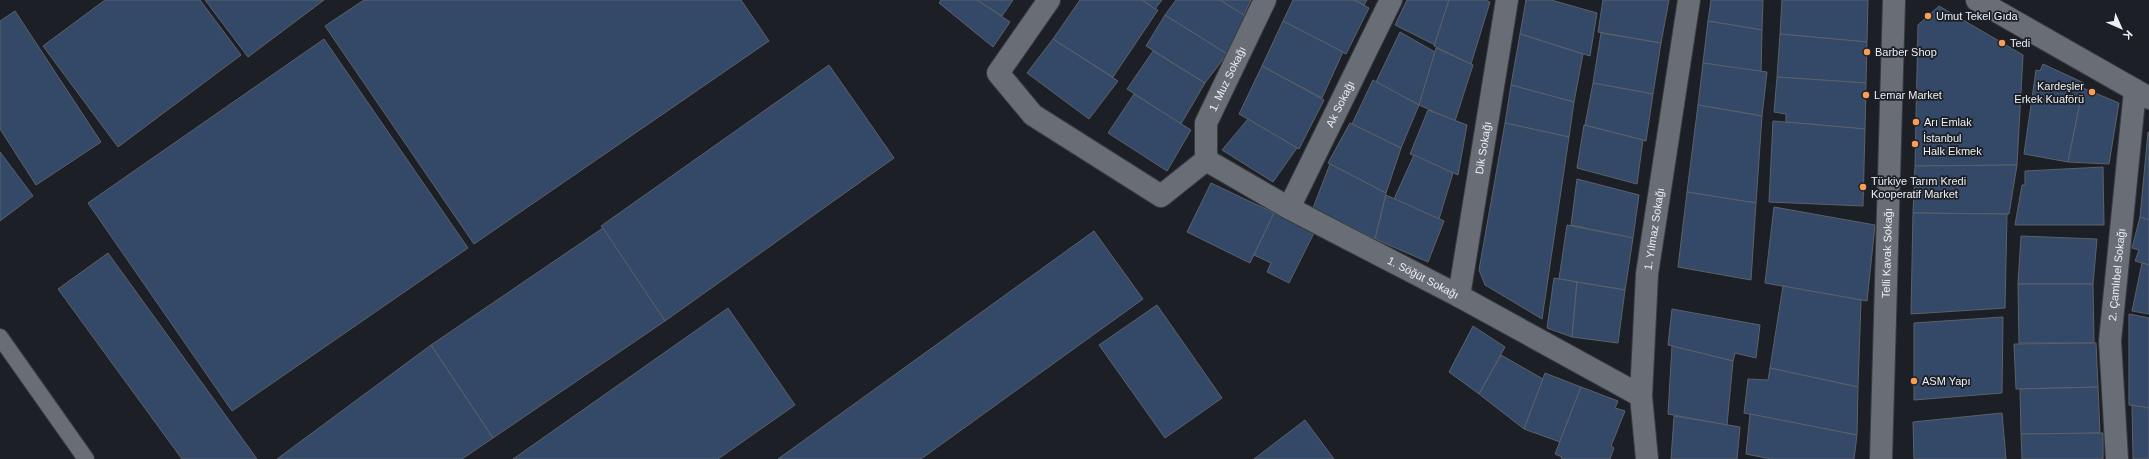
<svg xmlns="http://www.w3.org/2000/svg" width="2149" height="459" font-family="Arial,sans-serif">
  <rect width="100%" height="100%" fill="#1c2026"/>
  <g fill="#344867" stroke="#5c6169">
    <path d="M 105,0 L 200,0 L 241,55 L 118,147 L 43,46 Z"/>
    <path d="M 205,0 L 324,0 L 248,57 Z"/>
    <path d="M 364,0 L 741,0 L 769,41 L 474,244 L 325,26 Z"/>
    <path d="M 941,0 L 977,0 L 1010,22 L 993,47 L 939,3 Z"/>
    <path d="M 977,0 L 1013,0 L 1002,16 Z"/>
    <path d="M 1080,0 L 1142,0 L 1158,10 L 1113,77 L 1053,39 Z"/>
    <path d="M 1142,0 L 1162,0 L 1155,9 Z"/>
    <path d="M 1176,0 L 1220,0 L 1251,19 L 1227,54 L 1165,15 Z"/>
    <path d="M 1220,0 L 1251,0 L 1244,15 Z"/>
    <path d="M 1293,0 L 1354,0 L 1369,8 L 1346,54 L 1283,21 Z"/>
    <path d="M 1354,0 L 1367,0 L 1364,5 Z"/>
    <path d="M 1407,0 L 1449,0 L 1435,45 L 1395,25 Z"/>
    <path d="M 1449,0 L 1485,0 L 1490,2 L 1471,64 L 1434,46 Z"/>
    <path d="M 1526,0 L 1551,0 L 1597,13 L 1590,56 L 1520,34 Z"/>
    <path d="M 1603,0 L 1669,0 L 1661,43 L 1598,32 Z"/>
    <path d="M 1711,0 L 1763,0 L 1762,30 L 1708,21 Z"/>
    <path d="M 1782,0 L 1868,0 L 1867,42 L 1780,34 Z"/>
    <path d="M 1939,6 L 2023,55 L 2017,165 L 1915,166 L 1918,25 Z"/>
    <path d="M 15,11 L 101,142 L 36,185 L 0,129 L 0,21 Z"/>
    <path d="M 1165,15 L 1227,54 L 1205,83 L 1146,46 Z"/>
    <path d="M 1283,21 L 1343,52 L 1322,98 L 1262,66 Z"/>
    <path d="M 1708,21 L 1762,30 L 1761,72 L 1703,63 Z"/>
    <path d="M 1400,32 L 1435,52 L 1419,105 L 1376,82 Z"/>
    <path d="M 1601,33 L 1661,43 L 1653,94 L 1593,83 Z"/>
    <path d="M 1520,34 L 1583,54 L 1574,102 L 1511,85 Z"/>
    <path d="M 1780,34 L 1867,42 L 1866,83 L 1777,77 Z"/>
    <path d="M 324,39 L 468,248 L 232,411 L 88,203 Z"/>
    <path d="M 1053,39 L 1118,81 L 1089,119 L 1027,73 Z"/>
    <path d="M 1436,48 L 1473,65 L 1455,121 L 1419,105 Z"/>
    <path d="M 1153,51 L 1205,83 L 1181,124 L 1127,89 Z"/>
    <path d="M 1703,63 L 1767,72 L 1762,116 L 1698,105 Z"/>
    <path d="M 2043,64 L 2084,83 L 2068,162 L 2024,154 L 2036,70 L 2040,71 Z"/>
    <path d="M 829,65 L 894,158 L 665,321 L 601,226 Z"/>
    <path d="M 1262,66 L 1324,100 L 1299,149 L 1239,114 Z"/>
    <path d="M 1777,77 L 1866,83 L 1865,129 L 1786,122 L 1786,114 L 1774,112 Z"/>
    <path d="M 1373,80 L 1419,105 L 1401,148 L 1352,124 Z"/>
    <path d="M 1593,83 L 1653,94 L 1646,141 L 1585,125 Z"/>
    <path d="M 1511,85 L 1574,102 L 1569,137 L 1505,123 Z"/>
    <path d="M 2083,88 L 2119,103 L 2109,164 L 2068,162 Z"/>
    <path d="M 1134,94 L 1191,130 L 1167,171 L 1108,133 Z"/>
    <path d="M 1698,105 L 1762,116 L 1756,203 L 1687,192 Z"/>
    <path d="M 1428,110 L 1467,125 L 1458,175 L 1410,154 Z"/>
    <path d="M 1248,119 L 1297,148 L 1273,182 L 1222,150 Z"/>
    <path d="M 1773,121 L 1865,129 L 1863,206 L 1769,202 Z"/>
    <path d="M 1350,123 L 1401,148 L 1386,193 L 1328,163 Z"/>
    <path d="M 1505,123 L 1569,137 L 1542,319 L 1485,285 L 1479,270 Z"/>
    <path d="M 1584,125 L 1643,140 L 1637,184 L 1577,168 Z"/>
    <path d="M 2148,132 L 2149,132 L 2149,220 L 2140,217 Z"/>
    <path d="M 0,152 L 33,196 L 0,221 Z"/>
    <path d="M 1414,155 L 1453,173 L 1439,219 L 1394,199 Z"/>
    <path d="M 1330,164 L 1386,193 L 1375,239 L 1313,208 Z"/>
    <path d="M 2017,165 L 2009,214 L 1913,213 L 1915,166 Z"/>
    <path d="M 2103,167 L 2104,225 L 2015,225 L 2022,185 L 2025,185 L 2025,171 Z"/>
    <path d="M 1577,179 L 1639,195 L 1633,238 L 1571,225 Z"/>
    <path d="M 1211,183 L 1274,213 L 1250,263 L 1187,232 Z"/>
    <path d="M 1687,192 L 1756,203 L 1751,280 L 1678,267 Z"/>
    <path d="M 1386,195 L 1444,221 L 1428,262 L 1375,239 Z"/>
    <path d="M 1774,207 L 1875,225 L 1867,301 L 1765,283 Z"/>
    <path d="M 1274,213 L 1314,233 L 1289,283 L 1267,272 L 1271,263 L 1254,255 Z"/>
    <path d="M 1913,213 L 2007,214 L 2005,308 L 1911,314 Z"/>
    <path d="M 2140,217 L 2149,220 L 2149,265 L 2135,261 L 2139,250 L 2132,248 Z"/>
    <path d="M 1567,225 L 1633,238 L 1625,290 L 1559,279 Z"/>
    <path d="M 603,228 L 665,321 L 493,438 L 431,345 Z"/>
    <path d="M 1094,231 L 1143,299 L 921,459 L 778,459 Z"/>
    <path d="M 2021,236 L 2097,239 L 2093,284 L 2018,284 Z"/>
    <path d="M 108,253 L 257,459 L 182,459 L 58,289 Z"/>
    <path d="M 2142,263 L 2149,265 L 2149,314 L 2132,311 Z"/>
    <path d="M 1554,278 L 1577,282 L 1572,337 L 1547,328 Z"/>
    <path d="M 1577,282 L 1625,290 L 1618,343 L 1572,337 Z"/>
    <path d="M 2018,284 L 2093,284 L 2094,343 L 2019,343 Z"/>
    <path d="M 1783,286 L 1861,300 L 1858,387 L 1770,368 Z"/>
    <path d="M 1157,305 L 1222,398 L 1165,438 L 1099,345 Z"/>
    <path d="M 728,308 L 795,405 L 718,459 L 513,459 Z"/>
    <path d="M 1672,309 L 1760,325 L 1756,358 L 1735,353 L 1733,361 L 1668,345 Z"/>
    <path d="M 2129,314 L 2149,318 L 2149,408 L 2129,405 Z"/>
    <path d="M 2003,317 L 2002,393 L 1914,400 L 1914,323 Z"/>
    <path d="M 1473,326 L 1505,347 L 1479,394 L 1449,372 Z"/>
    <path d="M 2094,343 L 2096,343 L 2098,387 L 2016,389 L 2014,344 Z"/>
    <path d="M 431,345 L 493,438 L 462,459 L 277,459 Z"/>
    <path d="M 1672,346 L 1733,361 L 1727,425 L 1668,414 Z"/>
    <path d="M 1501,355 L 1543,379 L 1524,429 L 1479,394 Z"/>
    <path d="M 1770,368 L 1858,387 L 1857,435 L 1744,413 L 1748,379 L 1768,380 Z"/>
    <path d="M 1545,373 L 1581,387 L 1560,442 L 1524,429 Z"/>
    <path d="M 1581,387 L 1618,401 L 1615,408 L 1625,411 L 1611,446 L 1614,448 L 1610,459 L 1561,459 L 1562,457 L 1555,454 Z"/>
    <path d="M 2098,387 L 2100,433 L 2021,434 L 2020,389 Z"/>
    <path d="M 2132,405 L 2149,408 L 2149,459 L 2133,459 Z"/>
    <path d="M 2002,413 L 2006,459 L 1914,459 L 1913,422 Z"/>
    <path d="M 1750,414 L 1857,435 L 1854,459 L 1771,459 L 1746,454 Z"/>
    <path d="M 1674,416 L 1740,427 L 1737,459 L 1671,459 Z"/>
    <path d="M 1305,420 L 1334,459 L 1254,459 Z"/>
    <path d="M 2103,433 L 2103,459 L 2022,459 L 2021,434 Z"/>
  </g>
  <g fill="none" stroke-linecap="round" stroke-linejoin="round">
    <defs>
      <path id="lane" d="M 0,337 L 86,459"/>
      <g id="street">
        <path d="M 1049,0 L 998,73 L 1033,115 L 1161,196 L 1206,160"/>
        <path id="s1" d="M 1206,160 L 1289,208 L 1459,296 L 1641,396"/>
        <path id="s2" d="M 1206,160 L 1206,123 L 1265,0"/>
        <path id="s3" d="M 1289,208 L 1391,0"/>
        <path id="s4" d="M 1459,296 L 1507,0"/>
        <path id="s5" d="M 1647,459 L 1641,396 L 1647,274 L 1689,0"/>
        <path id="s6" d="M 1881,459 L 1894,0"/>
        <path id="s7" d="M 2117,459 L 2110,341 L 2135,90"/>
      </g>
      <path id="secondary" d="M 1977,0 L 2149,98"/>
    </defs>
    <use href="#lane" stroke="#393c41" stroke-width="18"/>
    <use href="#street" stroke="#393c41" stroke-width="24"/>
    <use href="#secondary" stroke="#393c41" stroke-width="24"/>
    <use href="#lane" stroke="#696e76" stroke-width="16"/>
    <use href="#street" stroke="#696e76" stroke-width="22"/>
    <use href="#secondary" stroke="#696e76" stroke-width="22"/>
  </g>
  <g fill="#fc9d52" stroke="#1c2026" stroke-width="1.5">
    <circle cx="1928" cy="16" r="4"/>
    <circle cx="2002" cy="43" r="4"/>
    <circle cx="1867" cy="52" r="4"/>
    <circle cx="2092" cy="92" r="4"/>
    <circle cx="1866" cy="95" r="4"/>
    <circle cx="1916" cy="122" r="4"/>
    <circle cx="1915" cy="144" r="4"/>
    <circle cx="1863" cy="187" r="4"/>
    <circle cx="1914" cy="381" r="4"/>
  </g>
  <g text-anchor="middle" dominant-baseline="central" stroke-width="3.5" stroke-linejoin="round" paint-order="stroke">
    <g font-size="11" fill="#eceff3" stroke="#1c2026" text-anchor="start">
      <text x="1936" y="16">Umut Tekel Gıda</text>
      <text x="2010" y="43">Tedi</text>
      <text x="1875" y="52">Barber Shop</text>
      <text x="2084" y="86" text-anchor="end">Kardeşler<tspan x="2084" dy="13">Erkek Kuaförü</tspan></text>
      <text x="1874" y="95">Lemar Market</text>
      <text x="1924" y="122">Arı Emlak</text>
      <text x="1923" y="138">İstanbul<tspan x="1923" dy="13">Halk Ekmek</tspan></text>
      <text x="1871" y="181">Türkiye Tarım Kredi<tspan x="1871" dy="13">Kooperatif Market</tspan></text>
      <text x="1922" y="381">ASM Yapı</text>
    </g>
    <g font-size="11" fill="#eceff3" stroke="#1c2026">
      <text stroke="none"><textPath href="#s2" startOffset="86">1. Muz Sokağı</textPath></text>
      <text stroke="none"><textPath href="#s3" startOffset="116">Ak Sokağı</textPath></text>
      <text stroke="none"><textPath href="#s4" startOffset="150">Dik Sokağı</textPath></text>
      <text stroke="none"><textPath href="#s5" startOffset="231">1. Yılmaz Sokağı</textPath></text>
      <text stroke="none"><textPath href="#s6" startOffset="206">Telli Kavak Sokağı</textPath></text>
      <text stroke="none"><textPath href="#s7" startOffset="185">2. Çamlıbel Sokağı</textPath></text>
      <text stroke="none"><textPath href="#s1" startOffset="247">1. Söğüt Sokağı</textPath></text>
    </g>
  </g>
  <g transform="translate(2121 28) rotate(135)" stroke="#1c2026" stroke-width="3" paint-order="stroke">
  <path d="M0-3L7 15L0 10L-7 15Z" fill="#eceff3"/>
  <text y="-6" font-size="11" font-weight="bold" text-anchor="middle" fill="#eceff3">K</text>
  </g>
</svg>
